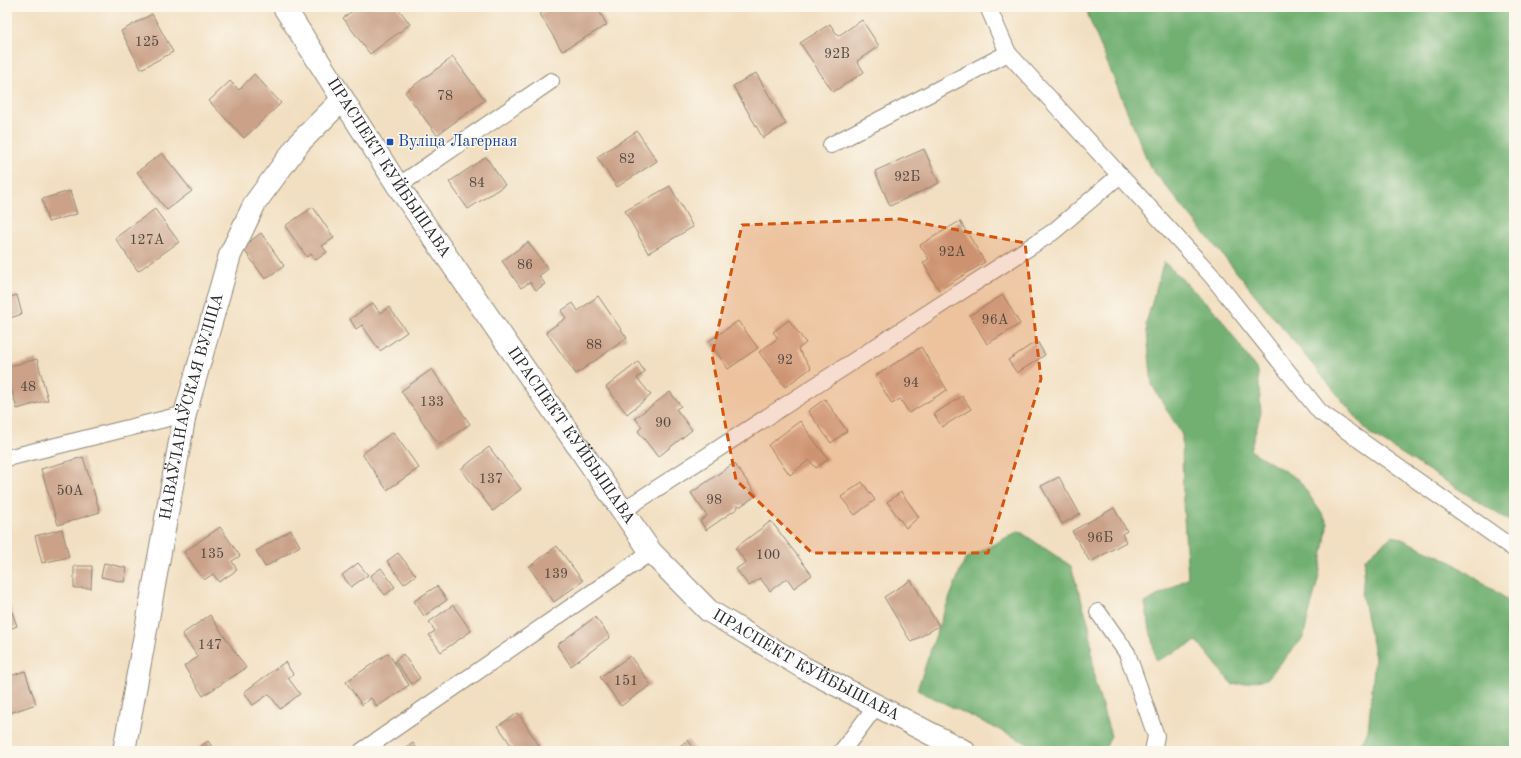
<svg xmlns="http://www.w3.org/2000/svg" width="1521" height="758" font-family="'Old Standard TT',serif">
  <rect width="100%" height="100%" fill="#fbf7ec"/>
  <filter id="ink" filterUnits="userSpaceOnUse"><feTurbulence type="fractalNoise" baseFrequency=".025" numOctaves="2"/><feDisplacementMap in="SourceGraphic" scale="8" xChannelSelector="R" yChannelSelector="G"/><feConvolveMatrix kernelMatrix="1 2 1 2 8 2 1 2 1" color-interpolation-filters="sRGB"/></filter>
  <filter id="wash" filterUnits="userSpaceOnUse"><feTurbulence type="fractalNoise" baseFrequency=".012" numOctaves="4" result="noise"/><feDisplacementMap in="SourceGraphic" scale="16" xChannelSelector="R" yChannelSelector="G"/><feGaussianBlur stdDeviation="0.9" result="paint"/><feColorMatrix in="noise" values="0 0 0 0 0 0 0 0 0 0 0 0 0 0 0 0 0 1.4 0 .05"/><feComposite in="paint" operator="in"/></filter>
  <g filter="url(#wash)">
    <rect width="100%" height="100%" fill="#f2dfc1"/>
    <g fill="#72b072" stroke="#4e6e4e">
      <path d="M 1086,7 L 1514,7 L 1514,524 L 1369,433 L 1150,167 L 1089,18 Z"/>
      <path d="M 1164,262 L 1218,314 L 1258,372 L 1261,413 L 1250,450 L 1299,480 L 1328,523 L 1319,576 L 1303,638 L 1267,679 L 1233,685 L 1197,641 L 1156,661 L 1145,603 L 1188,578 L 1183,502 L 1182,435 L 1152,385 L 1146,323 Z"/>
      <path d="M 1019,531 L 1071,566 L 1089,625 L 1095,683 L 1111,736 L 1104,751 L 1043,751 L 917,690 L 942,617 L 965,559 Z"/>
      <path d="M 1393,535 L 1450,561 L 1514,604 L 1514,751 L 1356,751 L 1368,731 L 1375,658 L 1362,595 L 1365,559 Z"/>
    </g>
    <g id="blocks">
      <g fill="#cba288">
        <path d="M 358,7 L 397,7 L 410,24 L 370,54 L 343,18 Z"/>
        <path d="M 552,7 L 597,7 L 607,25 L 562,51 L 540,14 Z"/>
        <path d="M 152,14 L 173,52 L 141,69 L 121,31 Z"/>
        <path d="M 862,20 L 879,46 L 857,61 L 864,72 L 833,92 L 800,43 L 830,24 L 838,36 Z"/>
        <path d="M 453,57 L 485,100 L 437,135 L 405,92 Z"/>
        <path d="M 756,73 L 786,124 L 763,138 L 733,86 Z"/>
        <path d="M 254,74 L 281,103 L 244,138 L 209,101 L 230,81 L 239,90 Z"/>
        <path d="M 637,131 L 657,161 L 617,187 L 597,157 Z"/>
        <path d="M 924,149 L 939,183 L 890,206 L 875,171 Z"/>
        <path d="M 162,153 L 192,191 L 167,210 L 137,172 Z"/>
        <path d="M 486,157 L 505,185 L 468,209 L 449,182 Z"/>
        <path d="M 670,186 L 693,227 L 648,253 L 625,211 Z"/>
        <path d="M 70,191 L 77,214 L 48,222 L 42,199 Z"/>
        <path d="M 313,207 L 334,238 L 322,246 L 327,252 L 316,260 L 311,254 L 307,257 L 285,226 Z"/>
        <path d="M 155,209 L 179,242 L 138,271 L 115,238 Z"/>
        <path d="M 960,221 L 985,262 L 939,290 L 923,263 L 929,259 L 920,245 Z"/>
        <path d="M 261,233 L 284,266 L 265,279 L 242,247 Z"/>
        <path d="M 528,242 L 548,269 L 539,276 L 545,284 L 536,290 L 530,282 L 521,288 L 502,261 Z"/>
        <path d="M 17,295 L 22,314 L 7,319 L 7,298 Z"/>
        <path d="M 1003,295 L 1020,324 L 987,344 L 970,315 Z"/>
        <path d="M 598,296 L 627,338 L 576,374 L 546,332 L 566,318 L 561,311 L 573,303 L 578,311 Z"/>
        <path d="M 373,303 L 380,313 L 389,307 L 407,332 L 380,351 L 362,325 L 356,329 L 350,319 Z"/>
        <path d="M 789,320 L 806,343 L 798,349 L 811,368 L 785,387 L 759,352 L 778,338 L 773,332 Z"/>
        <path d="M 738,321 L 758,348 L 728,369 L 709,341 Z"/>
        <path d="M 1037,341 L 1045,355 L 1017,373 L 1008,360 Z"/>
        <path d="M 921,347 L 947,390 L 909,413 L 900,399 L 892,404 L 875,376 Z"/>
        <path d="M 37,359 L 48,400 L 17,409 L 7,373 L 7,367 Z"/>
        <path d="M 638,362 L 645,372 L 637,378 L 651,395 L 627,414 L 606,387 Z"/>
        <path d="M 432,369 L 470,424 L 439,445 L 401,391 Z"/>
        <path d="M 670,392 L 681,406 L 676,409 L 692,430 L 658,457 L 638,431 L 642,427 L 635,418 Z"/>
        <path d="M 962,396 L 971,409 L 942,427 L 934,414 Z"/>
        <path d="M 825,399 L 847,431 L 831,443 L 808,411 Z"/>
        <path d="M 800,421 L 828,459 L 816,468 L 809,460 L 790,475 L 768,445 Z"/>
        <path d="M 393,432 L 419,468 L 387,490 L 362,454 Z"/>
        <path d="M 489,447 L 521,489 L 493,511 L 461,469 Z"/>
        <path d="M 83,457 L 100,512 L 58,525 L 41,469 Z"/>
        <path d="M 734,463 L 757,495 L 741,506 L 736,506 L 738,508 L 706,530 L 700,521 L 707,516 L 691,493 Z"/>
        <path d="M 1059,477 L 1080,514 L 1062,524 L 1041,486 Z"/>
        <path d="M 862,482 L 875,500 L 855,515 L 841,497 Z"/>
        <path d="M 901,492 L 919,517 L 906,528 L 887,502 Z"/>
        <path d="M 1114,508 L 1127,531 L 1122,534 L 1126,542 L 1090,562 L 1072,531 Z"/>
        <path d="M 771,521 L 812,575 L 794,588 L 787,578 L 770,591 L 760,578 L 749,586 L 736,569 L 746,562 L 735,548 Z"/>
        <path d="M 220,527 L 240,556 L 232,561 L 237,570 L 219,582 L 213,574 L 204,580 L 184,552 Z"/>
        <path d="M 62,529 L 69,557 L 42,563 L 35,536 Z"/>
        <path d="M 291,530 L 300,546 L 265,567 L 256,551 Z"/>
        <path d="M 557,546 L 583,581 L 554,602 L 529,567 Z"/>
        <path d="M 398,553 L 416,575 L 404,584 L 387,561 Z"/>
        <path d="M 104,563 L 127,568 L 124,582 L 101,577 Z"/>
        <path d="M 358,563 L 368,575 L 351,587 L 342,575 Z"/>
        <path d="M 74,566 L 92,566 L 91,588 L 74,588 Z"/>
        <path d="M 381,568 L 395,587 L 385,595 L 370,576 Z"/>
        <path d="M 911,580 L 939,626 L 911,642 L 884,597 Z"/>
        <path d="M 437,586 L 447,600 L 424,616 L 414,601 Z"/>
        <path d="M 453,605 L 471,631 L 441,652 L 429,635 L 435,631 L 429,622 Z"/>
        <path d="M 10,606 L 17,626 L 7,630 L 7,607 Z"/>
        <path d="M 210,615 L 246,668 L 203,696 L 184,666 L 198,657 L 182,634 Z"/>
        <path d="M 595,617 L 610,637 L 571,666 L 557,645 Z"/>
        <path d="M 388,653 L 409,685 L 377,707 L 371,698 L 362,705 L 346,682 Z"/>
        <path d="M 403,654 L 420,678 L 412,684 L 395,661 Z"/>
        <path d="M 630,656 L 651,685 L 621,706 L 600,677 Z"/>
        <path d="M 285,662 L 293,674 L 288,678 L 300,694 L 280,709 L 269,694 L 253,705 L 244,692 Z"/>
        <path d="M 25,671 L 36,704 L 7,714 L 7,677 Z"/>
        <path d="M 518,713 L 540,747 L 534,751 L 515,751 L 498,726 Z"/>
        <path d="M 688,740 L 696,751 L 673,751 Z"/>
        <path d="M 208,741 L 215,751 L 194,751 Z"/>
        <path d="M 413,743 L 418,751 L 402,751 Z"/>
      </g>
    </g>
  </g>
  <g filter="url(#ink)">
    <use href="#blocks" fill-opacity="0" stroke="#8e8576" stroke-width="1"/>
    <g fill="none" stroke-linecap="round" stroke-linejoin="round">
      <defs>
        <g id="service">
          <path d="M 988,7 L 1008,53 L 1211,275 L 1320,412 L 1514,549"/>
          <path d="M 831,145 L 1008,53"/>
          <path d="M 398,186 L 551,81"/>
          <path d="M 7,458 L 185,414"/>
          <path d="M 622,511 L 1053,232 L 1120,175"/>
          <path d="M 1098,612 L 1127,653 L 1156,736 L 1153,751"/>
          <path d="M 362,751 L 651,552"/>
          <path d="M 842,751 L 876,706"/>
        </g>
        <g id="tertiary">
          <path id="s1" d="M 284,7 L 398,186 L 651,552 L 709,611 L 804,668 L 964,751"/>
          <path id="s2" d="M 124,751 L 185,414 L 230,255 L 255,203 L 300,142 L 343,99"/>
        </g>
      </defs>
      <use href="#service" stroke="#8e8576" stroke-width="18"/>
      <use href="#tertiary" stroke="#8e8576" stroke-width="24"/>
      <use href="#service" stroke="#fff" stroke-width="16"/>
      <use href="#tertiary" stroke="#fff" stroke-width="22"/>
    </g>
  </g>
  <path fill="#d5540f" fill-opacity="0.2" stroke="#d5540f" stroke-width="3" stroke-dasharray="8 5" stroke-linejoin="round" d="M 900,219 L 1025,243 L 1041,379 L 988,553 L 812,553 L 736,480 L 712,355 L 742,225 Z"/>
  <rect fill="#1a4fb4" stroke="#fbf7ec" stroke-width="1.5" x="386" y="138" width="8" height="8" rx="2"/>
  <g text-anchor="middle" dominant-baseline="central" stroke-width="3" stroke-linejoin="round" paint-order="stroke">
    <g font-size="14" fill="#534942">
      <text x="147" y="42">125</text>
      <text x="837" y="54">92В</text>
      <text x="445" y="96">78</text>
      <text x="627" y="159">82</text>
      <text x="907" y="177">92Б</text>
      <text x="477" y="183">84</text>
      <text x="147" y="240">127А</text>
      <text x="952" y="252">92А</text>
      <text x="525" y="265">86</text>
      <text x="995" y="320">96А</text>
      <text x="594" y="345">88</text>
      <text x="785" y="360">92</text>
      <text x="911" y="383">94</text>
      <text x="28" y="387">48</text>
      <text x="432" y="402">133</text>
      <text x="663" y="423">90</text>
      <text x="491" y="479">137</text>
      <text x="70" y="491">50А</text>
      <text x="714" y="500">98</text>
      <text x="1100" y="538">96Б</text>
      <text x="212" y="554">135</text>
      <text x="768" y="555">100</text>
      <text x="556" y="574">139</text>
      <text x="210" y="645">147</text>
      <text x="626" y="681">151</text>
    </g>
    <g font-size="16" fill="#164399" stroke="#fbf7ec" text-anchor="start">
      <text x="398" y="142">Вуліца Лагерная</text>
    </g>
    <g font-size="16" fill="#2b2b2b" stroke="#fbf7ec">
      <text stroke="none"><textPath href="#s1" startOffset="192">ПРАСПЕКТ КУЙБЫШАВА</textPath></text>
      <text stroke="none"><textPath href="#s2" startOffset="351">НАВАЎЛАНАЎСКАЯ ВУЛІЦА</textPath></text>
      <text stroke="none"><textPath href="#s1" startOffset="516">ПРАСПЕКТ КУЙБЫШАВА</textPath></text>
      <text stroke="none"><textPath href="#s1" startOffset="851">ПРАСПЕКТ КУЙБЫШАВА</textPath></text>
    </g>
  </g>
  <rect width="1521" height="758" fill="none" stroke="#fbf7ec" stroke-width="24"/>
</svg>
